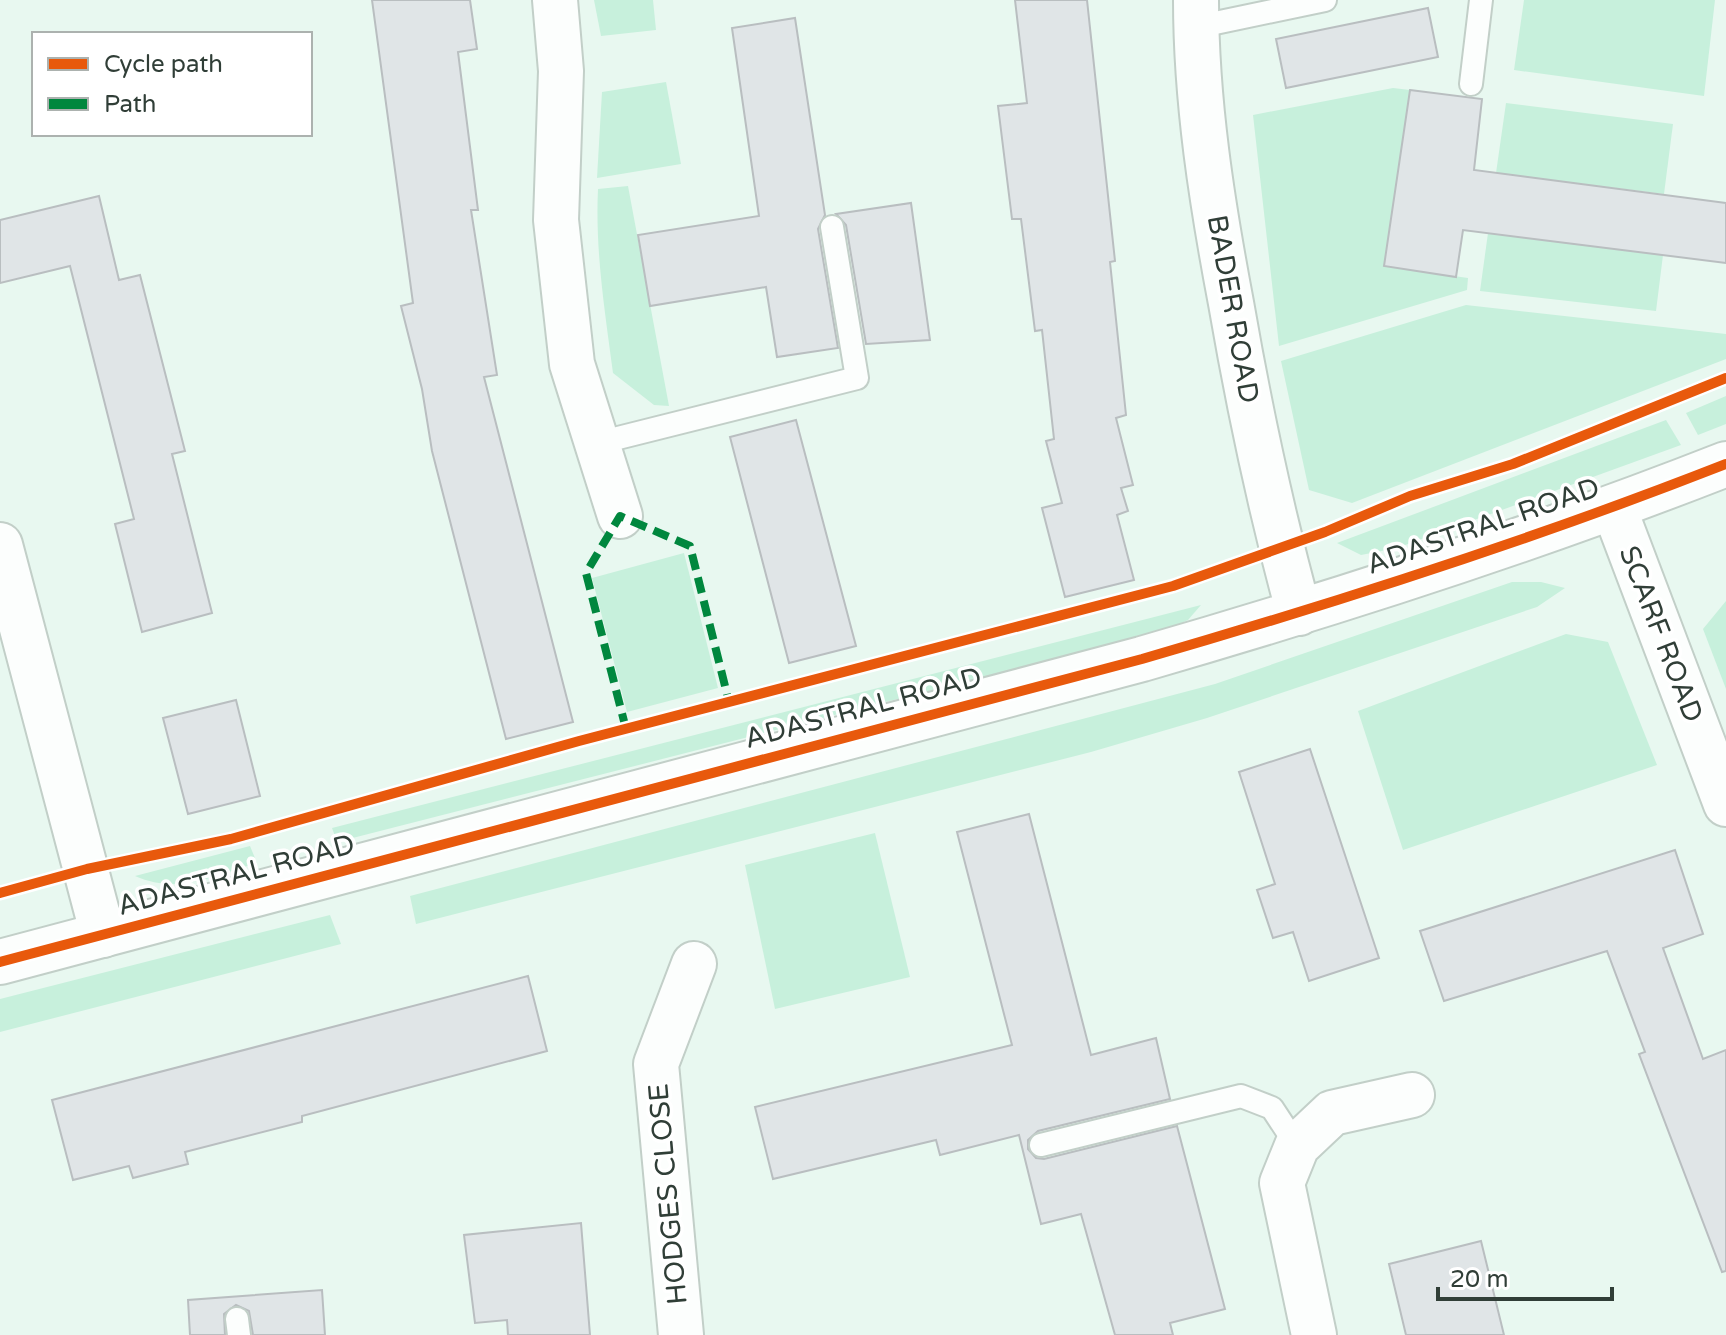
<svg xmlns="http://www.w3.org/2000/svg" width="1726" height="1335" font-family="'Varela Round',sans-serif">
  <rect width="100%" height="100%" fill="#e8f8f0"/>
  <g fill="#c7f0dc">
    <path d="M 594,0 L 653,0 L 656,30 L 601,36 Z"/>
    <path d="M 1524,0 L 1715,0 L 1704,96 L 1514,70 Z"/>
    <path d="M 666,82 L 681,164 L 597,178 L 602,92 Z"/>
    <path d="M 1393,88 L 1410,90 L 1384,266 L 1468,278 L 1467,290 L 1279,346 L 1253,115 Z"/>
    <path d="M 1506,103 L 1673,124 L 1664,194 L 1496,173 Z"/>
    <path d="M 628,186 L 669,406 L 654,405 L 613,373 C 605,312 595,251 598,189 Z"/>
    <path d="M 1488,233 L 1663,255 L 1656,311 L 1480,291 Z"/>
    <path d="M 1466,305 L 1726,334 L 1726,359 L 1352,503 L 1309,490 L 1281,361 Z"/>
    <path d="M 1726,396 L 1726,424 L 1698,435 L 1686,413 Z"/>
    <path d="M 1666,420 L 1681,445 L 1397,548 L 1361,555 L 1337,543 Z"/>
    <path d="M 684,553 L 718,688 L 627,712 L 592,578 Z"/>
    <path d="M 1512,582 L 1541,582 L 1565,588 L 1537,607 L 1207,718 L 1091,752 L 416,924 L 410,896 L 1215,684 Z"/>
    <path d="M 1726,601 L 1726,689 L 1703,629 Z"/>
    <path d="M 1201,605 L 1188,620 L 1164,631 L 337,842 L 332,828 Z"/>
    <path d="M 1566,634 L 1608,642 L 1657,765 L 1403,850 L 1358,711 Z"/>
    <path d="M 875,833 L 910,977 L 775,1009 L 745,865 Z"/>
    <path d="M 250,846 L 257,863 C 214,876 178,895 135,876 Z"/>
    <path d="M 330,915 L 341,944 L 0,1032 L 0,999 Z"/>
  </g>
  <g fill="#e0e5e7" stroke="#b9bec0" stroke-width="2">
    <path d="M 372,0 L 470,0 L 477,49 L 458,52 L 478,210 L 471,210 L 497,375 L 484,377 L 573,722 L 506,739 L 432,451 L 422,389 L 401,306 L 413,303 Z"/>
    <path d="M 1015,0 L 1087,0 L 1115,261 L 1110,262 L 1126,415 L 1116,418 L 1133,485 L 1121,488 L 1128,511 L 1117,515 L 1134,580 L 1065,597 L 1042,508 L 1062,503 L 1046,441 L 1054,439 L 1042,330 L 1035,331 L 1021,219 L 1012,219 L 998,106 L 1027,103 Z"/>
    <path d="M 1428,8 L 1438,57 L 1286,88 L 1276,39 Z"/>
    <path d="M 795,18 L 825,215 L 818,229 L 838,348 L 777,357 L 766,287 L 650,306 L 638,235 L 759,216 L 732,28 Z"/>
    <path d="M 1410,90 L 1482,99 L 1474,170 L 1726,203 L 1726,263 L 1463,230 L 1456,277 L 1384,266 Z"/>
    <path d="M 99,196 L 119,280 L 140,275 L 185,451 L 172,454 L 212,613 L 142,632 L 115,524 L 134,519 L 70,266 L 0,283 L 0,220 Z"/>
    <path d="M 911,203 L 930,340 L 866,344 L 846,225 L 836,214 Z"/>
    <path d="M 796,420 L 856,646 L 789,663 L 730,437 Z"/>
    <path d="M 236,700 L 260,796 L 188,814 L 163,718 Z"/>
    <path d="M 1310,749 L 1379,958 L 1309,981 L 1293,932 L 1273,938 L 1257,890 L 1275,884 L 1239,772 Z"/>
    <path d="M 1029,814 L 1091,1055 L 1156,1038 L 1170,1099 L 1038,1131 L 1028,1140 L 1028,1149 L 1036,1158 L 1044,1159 L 1177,1126 L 1225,1309 L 1170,1323 L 1173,1335 L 1115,1335 L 1081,1214 L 1041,1224 L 1019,1135 L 940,1155 L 936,1140 L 773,1179 L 755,1107 L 1012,1045 L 957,832 Z"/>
    <path d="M 1675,850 L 1703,934 L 1663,948 L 1703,1059 L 1726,1050 L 1726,1271 L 1722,1272 L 1639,1054 L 1645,1052 L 1607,951 L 1444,1001 L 1420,931 Z"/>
    <path d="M 528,976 L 547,1051 L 302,1116 L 302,1122 L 185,1152 L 188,1164 L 133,1178 L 129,1166 L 73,1180 L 52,1100 Z"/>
    <path d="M 581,1223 L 590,1335 L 508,1335 L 507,1320 L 475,1323 L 464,1235 Z"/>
    <path d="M 1481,1241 L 1504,1335 L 1406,1335 L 1389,1264 Z"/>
    <path d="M 322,1290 L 325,1335 L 253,1335 L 249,1311 L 236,1305 L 224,1314 L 225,1335 L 190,1335 L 188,1300 Z"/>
  </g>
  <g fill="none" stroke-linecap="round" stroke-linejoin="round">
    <defs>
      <g id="lane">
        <path d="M 1196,27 L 1325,0"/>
        <path d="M 1471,84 L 1481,0"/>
        <path d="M 598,443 L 857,378 L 832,227"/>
        <path d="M 1041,1145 L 1241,1096 L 1272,1108 L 1297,1146"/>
        <path d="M 237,1319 L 239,1335"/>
      </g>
      <g id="street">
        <path d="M 555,0 L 561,71 L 556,220 L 572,364 L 620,516"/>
        <path d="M 1196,0 C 1196,102 1212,203 1231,303 C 1249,407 1271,511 1299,613"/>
        <path d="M 1614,508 L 1726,804"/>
        <path d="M 0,545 L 103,935"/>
        <path d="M 681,1335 L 656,1064 L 694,964"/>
        <path d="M 1314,1335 L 1282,1183 L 1297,1146 L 1332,1113 L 1412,1095"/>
      </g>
      <path id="secondary" d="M 0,962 L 1142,659 C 1339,602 1535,539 1726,464"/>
    </defs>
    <use href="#lane" stroke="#c2cfc8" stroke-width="26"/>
    <use href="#street" stroke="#c2cfc8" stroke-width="48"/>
    <use href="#secondary" stroke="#c2cfc8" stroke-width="48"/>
    <use href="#lane" stroke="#fcfefd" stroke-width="22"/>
    <use href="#street" stroke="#fcfefd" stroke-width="44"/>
    <use href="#secondary" stroke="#fcfefd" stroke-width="44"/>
    <path stroke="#00873e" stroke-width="8" stroke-dasharray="16 8" stroke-linecap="butt" d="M 626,729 L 586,573 L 620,516 L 690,546 L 729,702"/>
    <defs>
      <g id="cycleway">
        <path d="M 0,893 L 87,869 L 231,839 L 579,741 L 1173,586 L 1325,532 L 1410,496 L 1513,464 L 1726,378"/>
        <path d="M 0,962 L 1142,659 C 1339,602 1535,539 1726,464"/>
      </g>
    </defs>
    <use href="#cycleway" stroke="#fff" stroke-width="15"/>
    <use href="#cycleway" stroke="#e8590c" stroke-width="10"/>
  </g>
  <g text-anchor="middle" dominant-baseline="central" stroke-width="7" stroke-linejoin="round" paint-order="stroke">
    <g font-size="28" fill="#303e37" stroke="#fff">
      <text transform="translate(1233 309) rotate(80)">BADER ROAD</text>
      <text transform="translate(1483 526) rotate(-19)">ADASTRAL ROAD</text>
      <text transform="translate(1661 634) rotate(69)">SCARF ROAD</text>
      <text transform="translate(863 708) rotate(-15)">ADASTRAL ROAD</text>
      <text transform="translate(236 875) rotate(-15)">ADASTRAL ROAD</text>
      <text transform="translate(668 1194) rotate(-95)">HODGES CLOSE</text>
    </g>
  </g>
  <rect x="32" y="32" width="280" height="104" fill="#ffffff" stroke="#acb2af" stroke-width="2"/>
  <rect x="48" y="58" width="40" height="12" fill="#e8590c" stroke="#acb2af" stroke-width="2"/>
  <text x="104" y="72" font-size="24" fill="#303e37">Cycle path</text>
  <rect x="48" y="98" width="40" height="12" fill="#00873e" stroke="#acb2af" stroke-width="2"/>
  <text x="104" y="112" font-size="24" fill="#303e37">Path</text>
  <path d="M1438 1287v12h174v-12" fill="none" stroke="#303e37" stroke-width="4"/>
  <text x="1450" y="1287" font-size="24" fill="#303e37" stroke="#ffffff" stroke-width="6" paint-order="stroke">20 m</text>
</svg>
